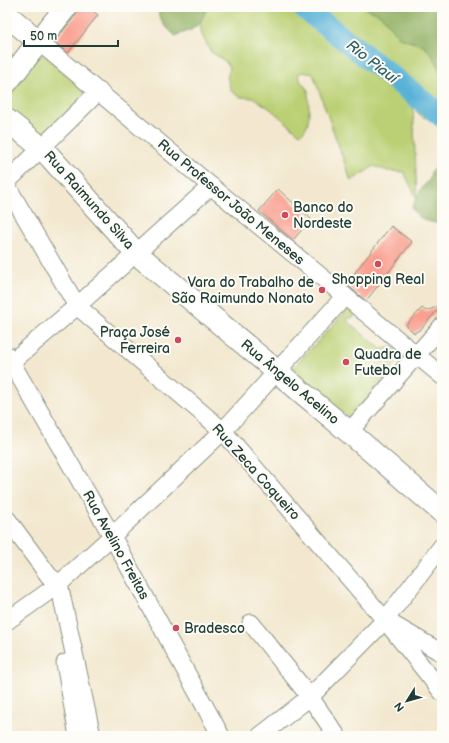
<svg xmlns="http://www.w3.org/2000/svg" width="449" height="743" font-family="'Balsamiq Sans',sans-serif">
  <rect width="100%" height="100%" fill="#fdfcf7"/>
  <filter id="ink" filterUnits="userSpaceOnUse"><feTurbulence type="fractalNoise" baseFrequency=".025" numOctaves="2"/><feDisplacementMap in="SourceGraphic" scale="8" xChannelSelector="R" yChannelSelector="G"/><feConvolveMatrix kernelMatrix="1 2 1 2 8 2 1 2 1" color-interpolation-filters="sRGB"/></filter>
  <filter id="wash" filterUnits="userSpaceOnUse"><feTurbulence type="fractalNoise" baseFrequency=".012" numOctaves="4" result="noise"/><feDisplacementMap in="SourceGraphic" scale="16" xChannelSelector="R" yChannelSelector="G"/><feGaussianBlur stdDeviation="0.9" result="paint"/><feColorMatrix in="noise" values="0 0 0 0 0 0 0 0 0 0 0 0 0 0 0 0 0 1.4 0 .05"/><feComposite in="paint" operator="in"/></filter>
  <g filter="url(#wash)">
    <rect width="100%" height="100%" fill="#f3e8cf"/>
    <g fill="#bbd074" stroke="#6d8654">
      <path d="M 207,7 L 364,7 C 370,12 376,11 383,17 C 388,22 392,31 398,36 C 405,42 413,41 421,45 C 439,54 444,78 442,96 C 441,102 439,108 440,114 L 424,118 L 417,112 L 413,104 L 417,199 L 404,172 L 388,171 L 374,166 L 351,181 L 313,74 L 303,72 L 298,74 L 301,82 L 308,90 C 308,103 313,126 300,134 L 269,108 L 254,98 L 240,97 L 231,91 L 227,77 L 230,68 L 225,61 L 211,52 L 202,35 L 200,23 Z"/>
      <path d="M 44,55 L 83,88 L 85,96 L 43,137 L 7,113 L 7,96 L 32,63 L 40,56 Z"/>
      <path d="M 349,308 L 355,316 L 346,320 L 381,349 L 393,347 L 404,354 L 350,418 L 290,371 Z"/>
    </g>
    <g fill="#94b266" stroke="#5a784d">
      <path d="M 159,7 L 207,7 L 200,23 L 191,30 L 175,36 C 167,27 156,20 159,7 Z"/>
      <path d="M 364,7 L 442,7 L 442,78 C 438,65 433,51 421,45 C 413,41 405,42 398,36 C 392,31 388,22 383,17 C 376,11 370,12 364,7 Z"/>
      <path d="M 442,160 L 442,223 C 429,223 419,220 412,208 L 421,189 L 430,179 L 431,171 Z"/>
    </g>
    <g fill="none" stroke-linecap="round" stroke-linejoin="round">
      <path stroke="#59b2d7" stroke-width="23" d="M 303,7 L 442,116"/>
    </g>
    <g id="blocks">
      <g fill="#f9a091">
        <path d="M 78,7 L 88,7 L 98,15 L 68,53 L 54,42 L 76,15 Z"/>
        <path d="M 278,189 L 311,219 L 293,240 L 259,211 Z"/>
        <path d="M 391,226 L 412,242 L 366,301 L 346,284 Z"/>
        <path d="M 442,305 L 421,329 L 414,333 L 406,325 L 422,308 L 426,311 Z"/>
      </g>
    </g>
  </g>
  <g filter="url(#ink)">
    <use href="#blocks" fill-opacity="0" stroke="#899282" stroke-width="1"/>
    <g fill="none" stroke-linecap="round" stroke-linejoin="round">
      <defs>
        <g id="minor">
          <path d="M 39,42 L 211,186 L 442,376"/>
          <path d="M 7,182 L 99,91"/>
          <path d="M 7,186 L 77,306 L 223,431 L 385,620 L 442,692"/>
          <path d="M 7,355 L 112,536 L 221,736"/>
          <path d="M 7,366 L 77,306 L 211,186"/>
          <path d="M 349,432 L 442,326"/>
          <path d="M 7,519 L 49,576 L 59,584 L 92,736"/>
          <path d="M 7,621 L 59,584 L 112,536 L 223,431 L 345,296"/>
          <path d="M 251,623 L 310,697 L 337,736"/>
          <path d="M 392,624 L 442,653"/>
          <path d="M 65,663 L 78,736"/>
          <path d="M 260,736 L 310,697 L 385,620 L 442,546"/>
        </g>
        <g id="major">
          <path d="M 7,15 L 39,42"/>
          <path d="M 7,82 L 66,7"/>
          <path d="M 7,120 L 42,148 L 136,253 L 349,432 L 442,512"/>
        </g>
      </defs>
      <use href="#minor" stroke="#899282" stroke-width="19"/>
      <use href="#major" stroke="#899282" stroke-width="24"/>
      <use href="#minor" stroke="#fff" stroke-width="17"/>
      <use href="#major" stroke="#fff" stroke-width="22"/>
    </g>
  </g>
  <g fill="#d1495b" stroke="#fdfcf7" stroke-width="1.5">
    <circle cx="285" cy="215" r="4"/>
    <circle cx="378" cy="264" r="4"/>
    <circle cx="322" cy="290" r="4"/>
    <circle cx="178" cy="340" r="4"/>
    <circle cx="346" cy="362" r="4"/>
    <circle cx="176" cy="628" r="4"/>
  </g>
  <g text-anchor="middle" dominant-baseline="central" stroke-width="4" stroke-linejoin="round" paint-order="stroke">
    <g font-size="14" fill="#1f3d34" stroke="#fdfcf7">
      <text transform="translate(89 200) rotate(48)">Rua Raimundo Silva</text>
      <text transform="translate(231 202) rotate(40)">Rua Professor João Meneses</text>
      <text transform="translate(290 382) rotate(40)">Rua Ângelo Acelino</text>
      <text transform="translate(256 472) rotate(48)">Rua Zeca Coqueiro</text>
      <text transform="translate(116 545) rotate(61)">Rua Avelino Freitas</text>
    </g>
    <g font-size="14" fill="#1f3d34" stroke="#fdfcf7" text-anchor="start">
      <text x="293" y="207">Banco do<tspan x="293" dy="16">Nordeste</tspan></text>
      <text x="378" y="279" text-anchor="middle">Shopping Real</text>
      <text x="314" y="282" text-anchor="end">Vara do Trabalho de<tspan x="314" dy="16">São Raimundo Nonato</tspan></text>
      <text x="170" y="332" text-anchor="end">Praça José<tspan x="170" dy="16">Ferreira</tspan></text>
      <text x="354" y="354">Quadra de<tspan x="354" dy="16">Futebol</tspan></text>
      <text x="184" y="628">Bradesco</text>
    </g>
    <g font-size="15" font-style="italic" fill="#306065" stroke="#fdfcf7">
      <text transform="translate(372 62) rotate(38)">Rio Piauí</text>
    </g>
  </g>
  <rect width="449" height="743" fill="none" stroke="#fdfcf7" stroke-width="24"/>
  <g transform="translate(407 701) rotate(233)" stroke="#fdfcf7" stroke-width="3" paint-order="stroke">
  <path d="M0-3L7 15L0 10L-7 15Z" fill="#1f3d34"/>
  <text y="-6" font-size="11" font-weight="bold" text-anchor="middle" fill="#1f3d34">N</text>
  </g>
  <path d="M24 40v6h94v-6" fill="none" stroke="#1f3d34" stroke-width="2"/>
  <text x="30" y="40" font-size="12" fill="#1f3d34" stroke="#fdfcf7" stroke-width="3" paint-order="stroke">50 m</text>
</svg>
